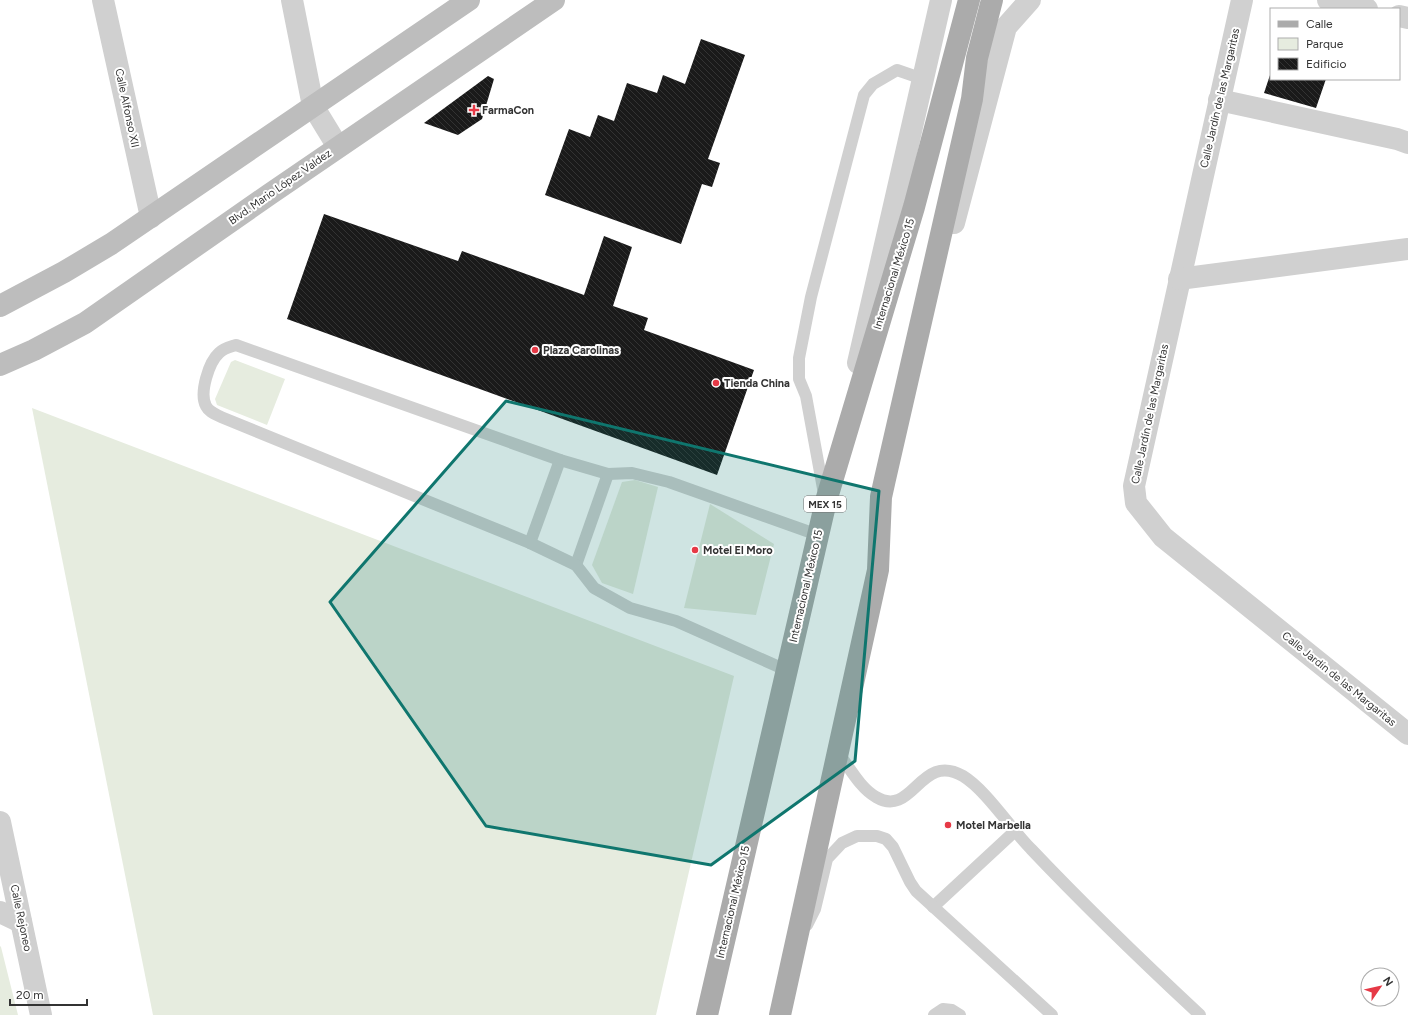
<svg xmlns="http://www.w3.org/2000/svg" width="1408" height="1015" font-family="Figtree,sans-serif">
  <defs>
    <pattern id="building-back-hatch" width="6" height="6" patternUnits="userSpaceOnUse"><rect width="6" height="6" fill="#1a1a1a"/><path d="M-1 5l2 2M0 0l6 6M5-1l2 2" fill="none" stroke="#333"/></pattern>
  </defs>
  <rect width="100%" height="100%" fill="#fff"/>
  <g fill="#e6ecdf">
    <path d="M 235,360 L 285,379 L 267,425 L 217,405 L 215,399 L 231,362 Z"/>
    <path d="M 32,408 L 734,676 L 656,1015 L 153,1015 Z"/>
    <path d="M 635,480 L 658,487 L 633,594 L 602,583 L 592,565 L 622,482 Z"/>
    <path d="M 710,504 L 774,544 L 756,615 L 684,608 Z"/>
    <path d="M 0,946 L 1,947 L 18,1015 L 0,1015 Z"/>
  </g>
  <g fill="url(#building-back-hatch)">
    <path d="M 701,39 L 745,55 L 708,159 L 720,163 L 712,187 L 702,184 L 681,244 L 545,195 L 569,129 L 590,137 L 598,115 L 614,121 L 627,83 L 657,93 L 663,75 L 685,84 Z"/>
    <path d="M 1271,72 L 1271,79 L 1326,79 L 1316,108 L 1264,93 Z"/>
    <path d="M 488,76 L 494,79 L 482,119 L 458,135 L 424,123 Z"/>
    <path d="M 324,214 L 458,261 L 462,251 L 584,295 L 604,236 L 632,247 L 613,306 L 648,318 L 644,330 L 754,370 L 717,475 L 287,319 Z"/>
  </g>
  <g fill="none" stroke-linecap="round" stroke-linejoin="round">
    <g stroke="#d0d0d0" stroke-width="12">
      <path d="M 824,494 L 806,396 L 799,379 L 799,358 L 811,297 L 864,95 L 873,84 L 897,70 L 923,79"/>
      <path d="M 530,543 L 560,460"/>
      <path d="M 576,565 L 608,474"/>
      <path d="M 786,670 L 676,621 L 630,608 L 594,588 L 576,565 L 530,543 L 221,417 C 215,414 209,412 206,406 C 199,393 209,362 219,353 C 224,348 230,347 236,345 L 560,460 L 608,474 L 632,473 L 669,482 L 818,535"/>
      <path d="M 839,754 C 850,768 860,788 876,797 C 913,819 920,751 963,776 C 986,790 1011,829 1031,849 C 1085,906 1142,961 1200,1015"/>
      <path d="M 933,907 L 1014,832"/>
      <path d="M 807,925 L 815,909 L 827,859 L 842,843 L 857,836 L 877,836 L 886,839 L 893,847 L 910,882 L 916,891 L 1052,1015"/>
      <path d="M 934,1015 L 943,1009 L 952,1010 L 960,1015"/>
    </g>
    <g stroke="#d0d0d0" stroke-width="22">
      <path d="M 103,0 L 151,217"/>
      <path d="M 292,0 L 313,106 L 338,147"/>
      <path d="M 1242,0 L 1134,486 L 1136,503 L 1163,537 L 1408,734"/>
      <path d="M 1219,100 L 1397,139 L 1408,143"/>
      <path d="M 1179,279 L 1408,249"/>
      <path d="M 0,822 L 41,1015"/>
      <path d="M 0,912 L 21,922"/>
    </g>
    <g stroke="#d0d0d0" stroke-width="22">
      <path d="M 1328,0 L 1367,9"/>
      <path d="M 1399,16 L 1408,18"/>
      <path d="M 954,223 L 1006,27 L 1030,0"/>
      <path d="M 858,363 L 941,0"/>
    </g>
    <g stroke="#bdbdbd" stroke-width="22">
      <path d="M 0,306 L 64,272 L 111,244 L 469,0"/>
      <path d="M 0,365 L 34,350 L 85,323 L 270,194 L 554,0"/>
    </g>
    <g stroke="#ababab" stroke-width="22">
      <path d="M 707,1015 L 826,501 L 914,207 L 969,0"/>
      <path d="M 780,1015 L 878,570 L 881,497 L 885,479 L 972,99 L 977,58 L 992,0"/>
    </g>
  </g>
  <path fill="#0f766e" fill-opacity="0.2" stroke="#0f766e" stroke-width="3" stroke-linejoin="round" d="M 506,401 L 879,491 L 855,761 L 711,865 L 486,826 L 330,602 Z"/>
  <g fill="#e63946" stroke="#fff" stroke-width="1.5">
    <path d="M472 104h4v4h4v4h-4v4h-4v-4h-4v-4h4z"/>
    <circle cx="535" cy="350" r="4"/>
    <circle cx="716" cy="383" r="4"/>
    <circle cx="695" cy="550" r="4"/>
    <circle cx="948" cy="825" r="4"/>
  </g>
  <g text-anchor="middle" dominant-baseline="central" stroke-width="4" stroke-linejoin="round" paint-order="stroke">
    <rect fill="#fff" stroke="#707070" stroke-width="1" x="804" y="496" width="42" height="16" rx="3"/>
    <g font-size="10" font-weight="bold" fill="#333">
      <text x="825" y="504">MEX 15</text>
    </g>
    <g font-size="11" fill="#333" stroke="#fff">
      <text transform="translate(1220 98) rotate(-77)">Calle Jardín de las Margaritas</text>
      <text transform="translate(127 108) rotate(78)">Calle Alfonso XII</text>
      <text transform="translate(280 187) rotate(-35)">Blvd. Mario López Valdez</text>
      <text transform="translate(894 274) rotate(-73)">Internacional México 15</text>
      <text transform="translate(1150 414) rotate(-78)">Calle Jardín de las Margaritas</text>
      <text transform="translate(806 586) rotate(-77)">Internacional México 15</text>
      <text transform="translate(1339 679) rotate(39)">Calle Jardín de las Margaritas</text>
      <text transform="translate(733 902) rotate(-77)">Internacional México 15</text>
      <text transform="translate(21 918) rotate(78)">Calle Rejoneo</text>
    </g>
    <g font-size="11" font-weight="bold" fill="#333" stroke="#fff" text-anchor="start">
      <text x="482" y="110">FarmaCon</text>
      <text x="543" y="350">Plaza Carolinas</text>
      <text x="724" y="383">Tienda China</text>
      <text x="703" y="550">Motel El Moro</text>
      <text x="956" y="825">Motel Marbella</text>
    </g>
  </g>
  <rect x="1270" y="8" width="130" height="72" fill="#ffffff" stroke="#adadad"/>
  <rect x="1278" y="21" width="20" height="6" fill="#ababab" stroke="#adadad"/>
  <text x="1306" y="28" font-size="12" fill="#333333">Calle</text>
  <rect x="1278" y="38" width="20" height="12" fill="#e6ecdf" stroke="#adadad"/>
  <text x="1306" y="48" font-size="12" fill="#333333">Parque</text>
  <rect x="1278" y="58" width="20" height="12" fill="url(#building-back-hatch)" stroke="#adadad"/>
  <text x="1306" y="68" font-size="12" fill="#333333">Edificio</text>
  <g transform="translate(1380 987) rotate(56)"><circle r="19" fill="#ffffff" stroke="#adadad"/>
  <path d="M0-3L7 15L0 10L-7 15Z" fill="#e63946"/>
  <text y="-6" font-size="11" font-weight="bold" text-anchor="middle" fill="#333333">N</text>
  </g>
  <path d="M10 999v6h77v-6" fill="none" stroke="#333333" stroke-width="2"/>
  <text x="16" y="999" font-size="12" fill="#333333" stroke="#ffffff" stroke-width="3" paint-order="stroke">20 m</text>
</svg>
